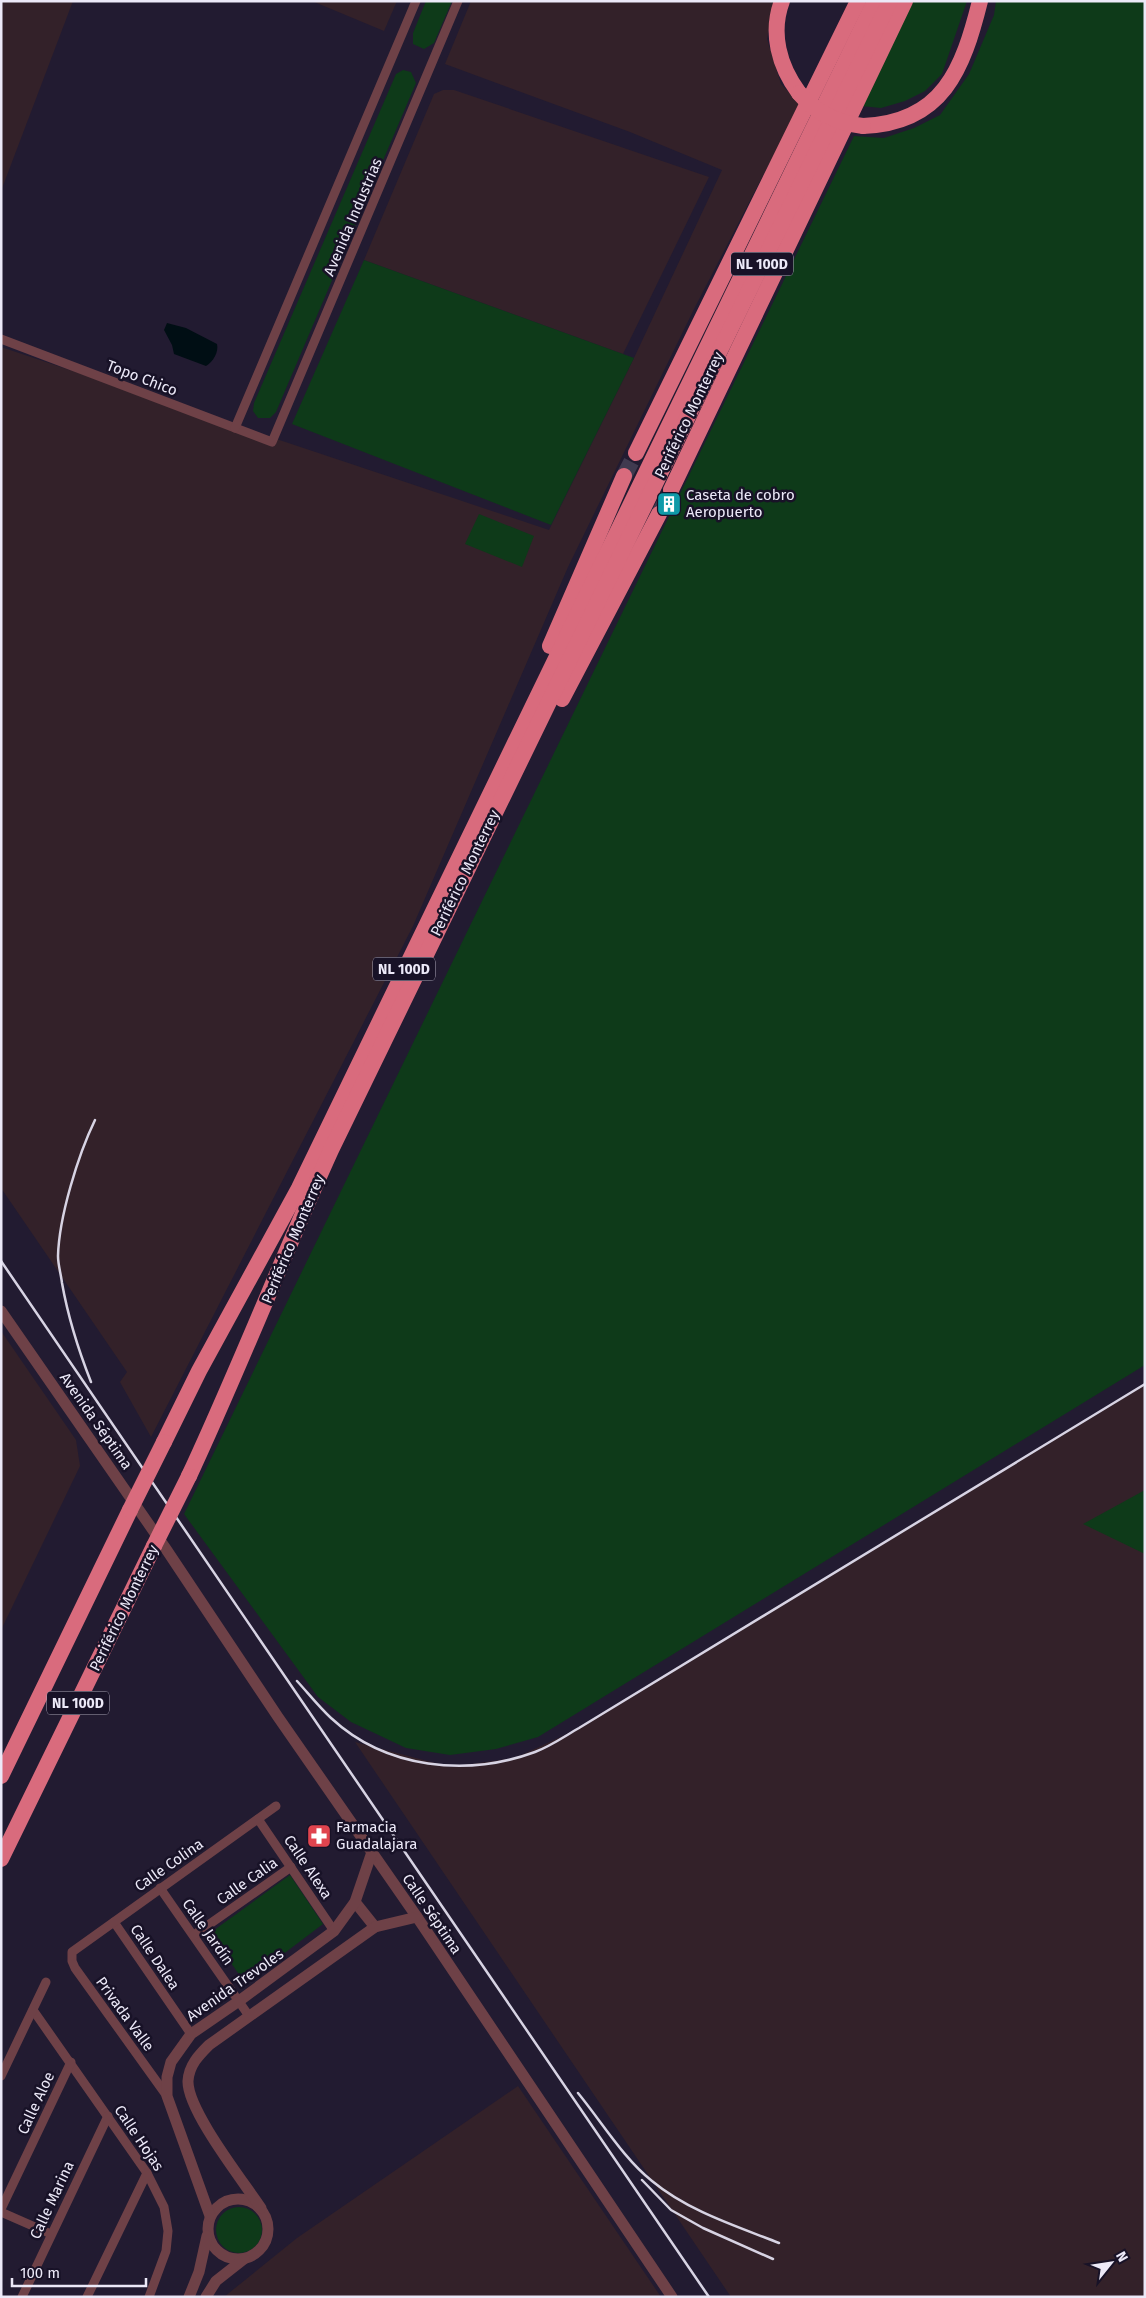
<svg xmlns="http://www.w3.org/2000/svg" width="1146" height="2298" font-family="'Fira Sans',sans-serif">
  <rect width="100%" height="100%" fill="#221b31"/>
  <g fill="#332129">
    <path d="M 1,1 L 73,1 L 1,191 Z"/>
    <path d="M 312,1 L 397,1 L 384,31 Z"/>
    <path d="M 471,1 L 774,1 L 767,39 L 781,84 L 800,104 L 694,309 L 568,567 L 413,926 L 151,1437 L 120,1382 L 127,1372 L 1,1188 L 1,347 L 549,530 L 634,358 L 722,170 L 630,132 L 445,64 Z"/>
    <path d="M 443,90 L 454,90 L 709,177 L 623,354 L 364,260 L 434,94 Z"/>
    <path d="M 1,1331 L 76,1440 L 80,1466 L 1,1630 Z"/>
    <path d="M 1145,1385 L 1145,2297 L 731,2297 L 355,1742 L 450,1767 L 515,1758 L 580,1728 Z"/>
    <path d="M 518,2086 L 661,2297 L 224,2297 L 297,2238 Z"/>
  </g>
  <g fill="#0e3a19">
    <path d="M 426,1 L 452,1 L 434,43 L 424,49 L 413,44 L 413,33 Z"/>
    <path d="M 911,1 L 967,1 L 942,74 L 925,91 L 905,101 L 881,108 L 861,106 Z"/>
    <path d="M 996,1 L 1145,1 L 1145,1365 L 538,1737 L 496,1749 L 450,1755 L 406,1748 L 351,1722 L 318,1697 L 184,1514 L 854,136 L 884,138 L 914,128 L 940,115 L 969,74 L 994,15 Z"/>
    <path d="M 403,70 L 411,72 L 416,83 L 276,412 L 270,418 L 258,418 L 253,411 L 254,403 L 396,74 Z"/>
    <path d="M 364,260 L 634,358 L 551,525 L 292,424 Z"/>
    <path d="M 479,514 L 534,536 L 522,567 L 465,544 Z"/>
    <path d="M 1145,1490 L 1145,1554 L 1083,1524 Z"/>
    <path d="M 290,1875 L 323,1924 L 245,1983 L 210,1933 Z"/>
    <circle cx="239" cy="2230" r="23"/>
  </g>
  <path fill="#000e14" d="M 167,323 L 186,328 L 217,344 C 219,352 213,362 206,366 L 174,354 L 172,345 L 164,330 Z"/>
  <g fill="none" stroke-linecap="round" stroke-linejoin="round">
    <g stroke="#403a4f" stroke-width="16" stroke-dasharray="16 8" stroke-linecap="butt">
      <path d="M 624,476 L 636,453"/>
      <path d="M 659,514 L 671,490"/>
    </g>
    <g stroke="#6e4147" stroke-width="9">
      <path d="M 1,339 L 272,442 L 458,1"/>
      <path d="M 235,428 L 416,1"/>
      <path d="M 258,1819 L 334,1931"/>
      <path d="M 160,1888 L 249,2016"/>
      <path d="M 114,1922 L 191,2034"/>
      <path d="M 194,1935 L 291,1867"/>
      <path d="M 33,2010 L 147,2173 L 164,2207 L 168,2231 L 166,2251 L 149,2297"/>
      <path d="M 1,2076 L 46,1982"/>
      <path d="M 167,2096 L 75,1968 L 72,1961 L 72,1952 L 276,1806"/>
      <path d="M 1,2209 L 71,2062"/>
      <path d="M 1,2212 L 51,2234"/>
      <path d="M 22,2297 L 108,2116"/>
      <path d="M 87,2297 L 147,2173"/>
    </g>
    <g stroke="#6e4147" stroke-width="11">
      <path d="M 1,1311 L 166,1549 L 278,1717 L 417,1917 L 672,2297"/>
      <path d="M 355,1902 L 375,1927"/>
      <circle cx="238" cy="2229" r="30"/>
      <path d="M 261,2208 C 243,2181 187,2110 188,2081 C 189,2065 199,2055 209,2045 L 375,1927 L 417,1917"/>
      <path d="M 210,2216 L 167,2096 L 167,2077 L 171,2062 L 191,2034 L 239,2001 L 334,1931 L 355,1902 L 372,1852"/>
      <path d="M 189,2297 L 199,2272 L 207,2236"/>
      <path d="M 206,2297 L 216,2281 L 244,2259"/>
    </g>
    <g stroke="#d96b7d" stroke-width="16">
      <path d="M 782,1 C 770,33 779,66 799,93"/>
      <path d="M 863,126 C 943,123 963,69 980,1"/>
      <path d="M 636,453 L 858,1"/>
      <path d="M 671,490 L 905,1"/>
      <path d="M 550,646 L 624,476"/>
      <path d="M 562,699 L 659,514"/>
      <path d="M 164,1442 L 199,1371 L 299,1188 L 875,1"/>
      <path d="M 189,1476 C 239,1369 282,1258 331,1150 L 890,1"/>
      <path d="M 1,1776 L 130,1510"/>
      <path d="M 1,1859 L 154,1546"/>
    </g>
    <g stroke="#d7d3e3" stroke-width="2.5">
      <path d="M 1,1261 L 709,2297"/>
      <path d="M 91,1382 C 78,1349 68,1317 62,1283 C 61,1274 58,1265 58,1256 C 59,1217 78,1155 95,1120"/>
      <path d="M 297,1681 C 308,1693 319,1707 331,1718 C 386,1769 467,1777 535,1752 C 551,1746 565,1736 579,1728 L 1145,1384"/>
      <path d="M 578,2093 C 601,2121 624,2159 652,2181 C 688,2211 736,2226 779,2243"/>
      <path d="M 642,2180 L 671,2210 L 703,2228 L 773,2259"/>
    </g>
    <g stroke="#d96b7d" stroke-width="16">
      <path d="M 799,93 C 816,113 837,123 863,126"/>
      <path d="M 130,1510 L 164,1442"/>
      <path d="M 154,1546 L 189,1476"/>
    </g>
  </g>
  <defs>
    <symbol id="building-square" viewBox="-11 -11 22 22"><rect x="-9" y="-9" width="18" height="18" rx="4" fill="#0f9aa8" stroke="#181227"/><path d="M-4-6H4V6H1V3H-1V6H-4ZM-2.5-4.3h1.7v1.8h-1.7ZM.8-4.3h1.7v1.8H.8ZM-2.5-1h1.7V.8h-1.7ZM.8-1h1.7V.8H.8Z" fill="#fff"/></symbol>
    <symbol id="pharmacy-square" viewBox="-11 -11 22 22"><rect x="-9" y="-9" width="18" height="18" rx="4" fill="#e0444e" stroke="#181227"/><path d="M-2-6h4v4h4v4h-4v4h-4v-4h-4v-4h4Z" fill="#fff"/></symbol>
  </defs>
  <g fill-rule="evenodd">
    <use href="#building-square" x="655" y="490" width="28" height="28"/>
    <use href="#pharmacy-square" x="305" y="1822" width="28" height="28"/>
  </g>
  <g text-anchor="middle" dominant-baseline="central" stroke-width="5" stroke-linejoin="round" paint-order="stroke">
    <g fill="#181227" stroke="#aca8b9" stroke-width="1">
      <rect x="731" y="252.5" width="62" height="23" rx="4"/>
      <rect x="373" y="957.5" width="62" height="23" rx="4"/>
      <rect x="47" y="1691.5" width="62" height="23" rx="4"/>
    </g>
    <g font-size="14" font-weight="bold" fill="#ece9f8">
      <text x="762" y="264">NL 100D</text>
      <text x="404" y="969">NL 100D</text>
      <text x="78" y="1703">NL 100D</text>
    </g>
    <g font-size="15" fill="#ece9f8" stroke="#181227">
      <text transform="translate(353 217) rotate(-67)">Avenida Industrias</text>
      <text transform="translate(142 378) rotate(21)">Topo Chico</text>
      <text transform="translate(689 415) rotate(-64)">Periférico Monterrey</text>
      <text transform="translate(465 873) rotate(-64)">Periférico Monterrey</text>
      <text transform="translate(293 1239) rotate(-67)">Periférico Monterrey</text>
      <text transform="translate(96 1421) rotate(55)">Avenida Séptima</text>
      <text transform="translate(124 1608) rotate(-64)">Periférico Monterrey</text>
      <text transform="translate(169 1865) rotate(-35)">Calle Colina</text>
      <text transform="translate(308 1867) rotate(56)">Calle Alexa</text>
      <text transform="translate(247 1881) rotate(-35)">Calle Calia</text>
      <text transform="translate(432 1914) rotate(56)">Calle Séptima</text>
      <text transform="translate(208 1932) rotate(55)">Calle Jardín</text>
      <text transform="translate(155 1957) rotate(56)">Calle Dalea</text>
      <text transform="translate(235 1985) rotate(-35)">Avenida Trevoles</text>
      <text transform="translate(125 2014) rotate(54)">Privada Valle</text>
      <text transform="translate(36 2103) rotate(-65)">Calle Aloe</text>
      <text transform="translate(139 2138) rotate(56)">Calle Hojas</text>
      <text transform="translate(52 2200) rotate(-65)">Calle Marina</text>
    </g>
    <g font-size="15" fill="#ece9f8" stroke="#181227" text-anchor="start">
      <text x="686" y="495">Caseta de cobro<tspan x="686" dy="17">Aeropuerto</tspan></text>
      <text x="336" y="1827">Farmacia<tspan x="336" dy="17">Guadalajara</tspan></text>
    </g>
  </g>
  <rect width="1146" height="2298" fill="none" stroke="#ece9f8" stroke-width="5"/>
  <g transform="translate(1111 2263) rotate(60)" stroke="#181227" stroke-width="4" paint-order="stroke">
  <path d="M0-4L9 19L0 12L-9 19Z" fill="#ece9f8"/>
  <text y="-8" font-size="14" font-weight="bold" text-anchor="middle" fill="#ece9f8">N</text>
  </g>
  <path d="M12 2278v8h134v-8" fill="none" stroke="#ece9f8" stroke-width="2.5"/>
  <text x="20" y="2278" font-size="15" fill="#ece9f8" stroke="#181227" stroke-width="4" paint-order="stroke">100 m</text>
</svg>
